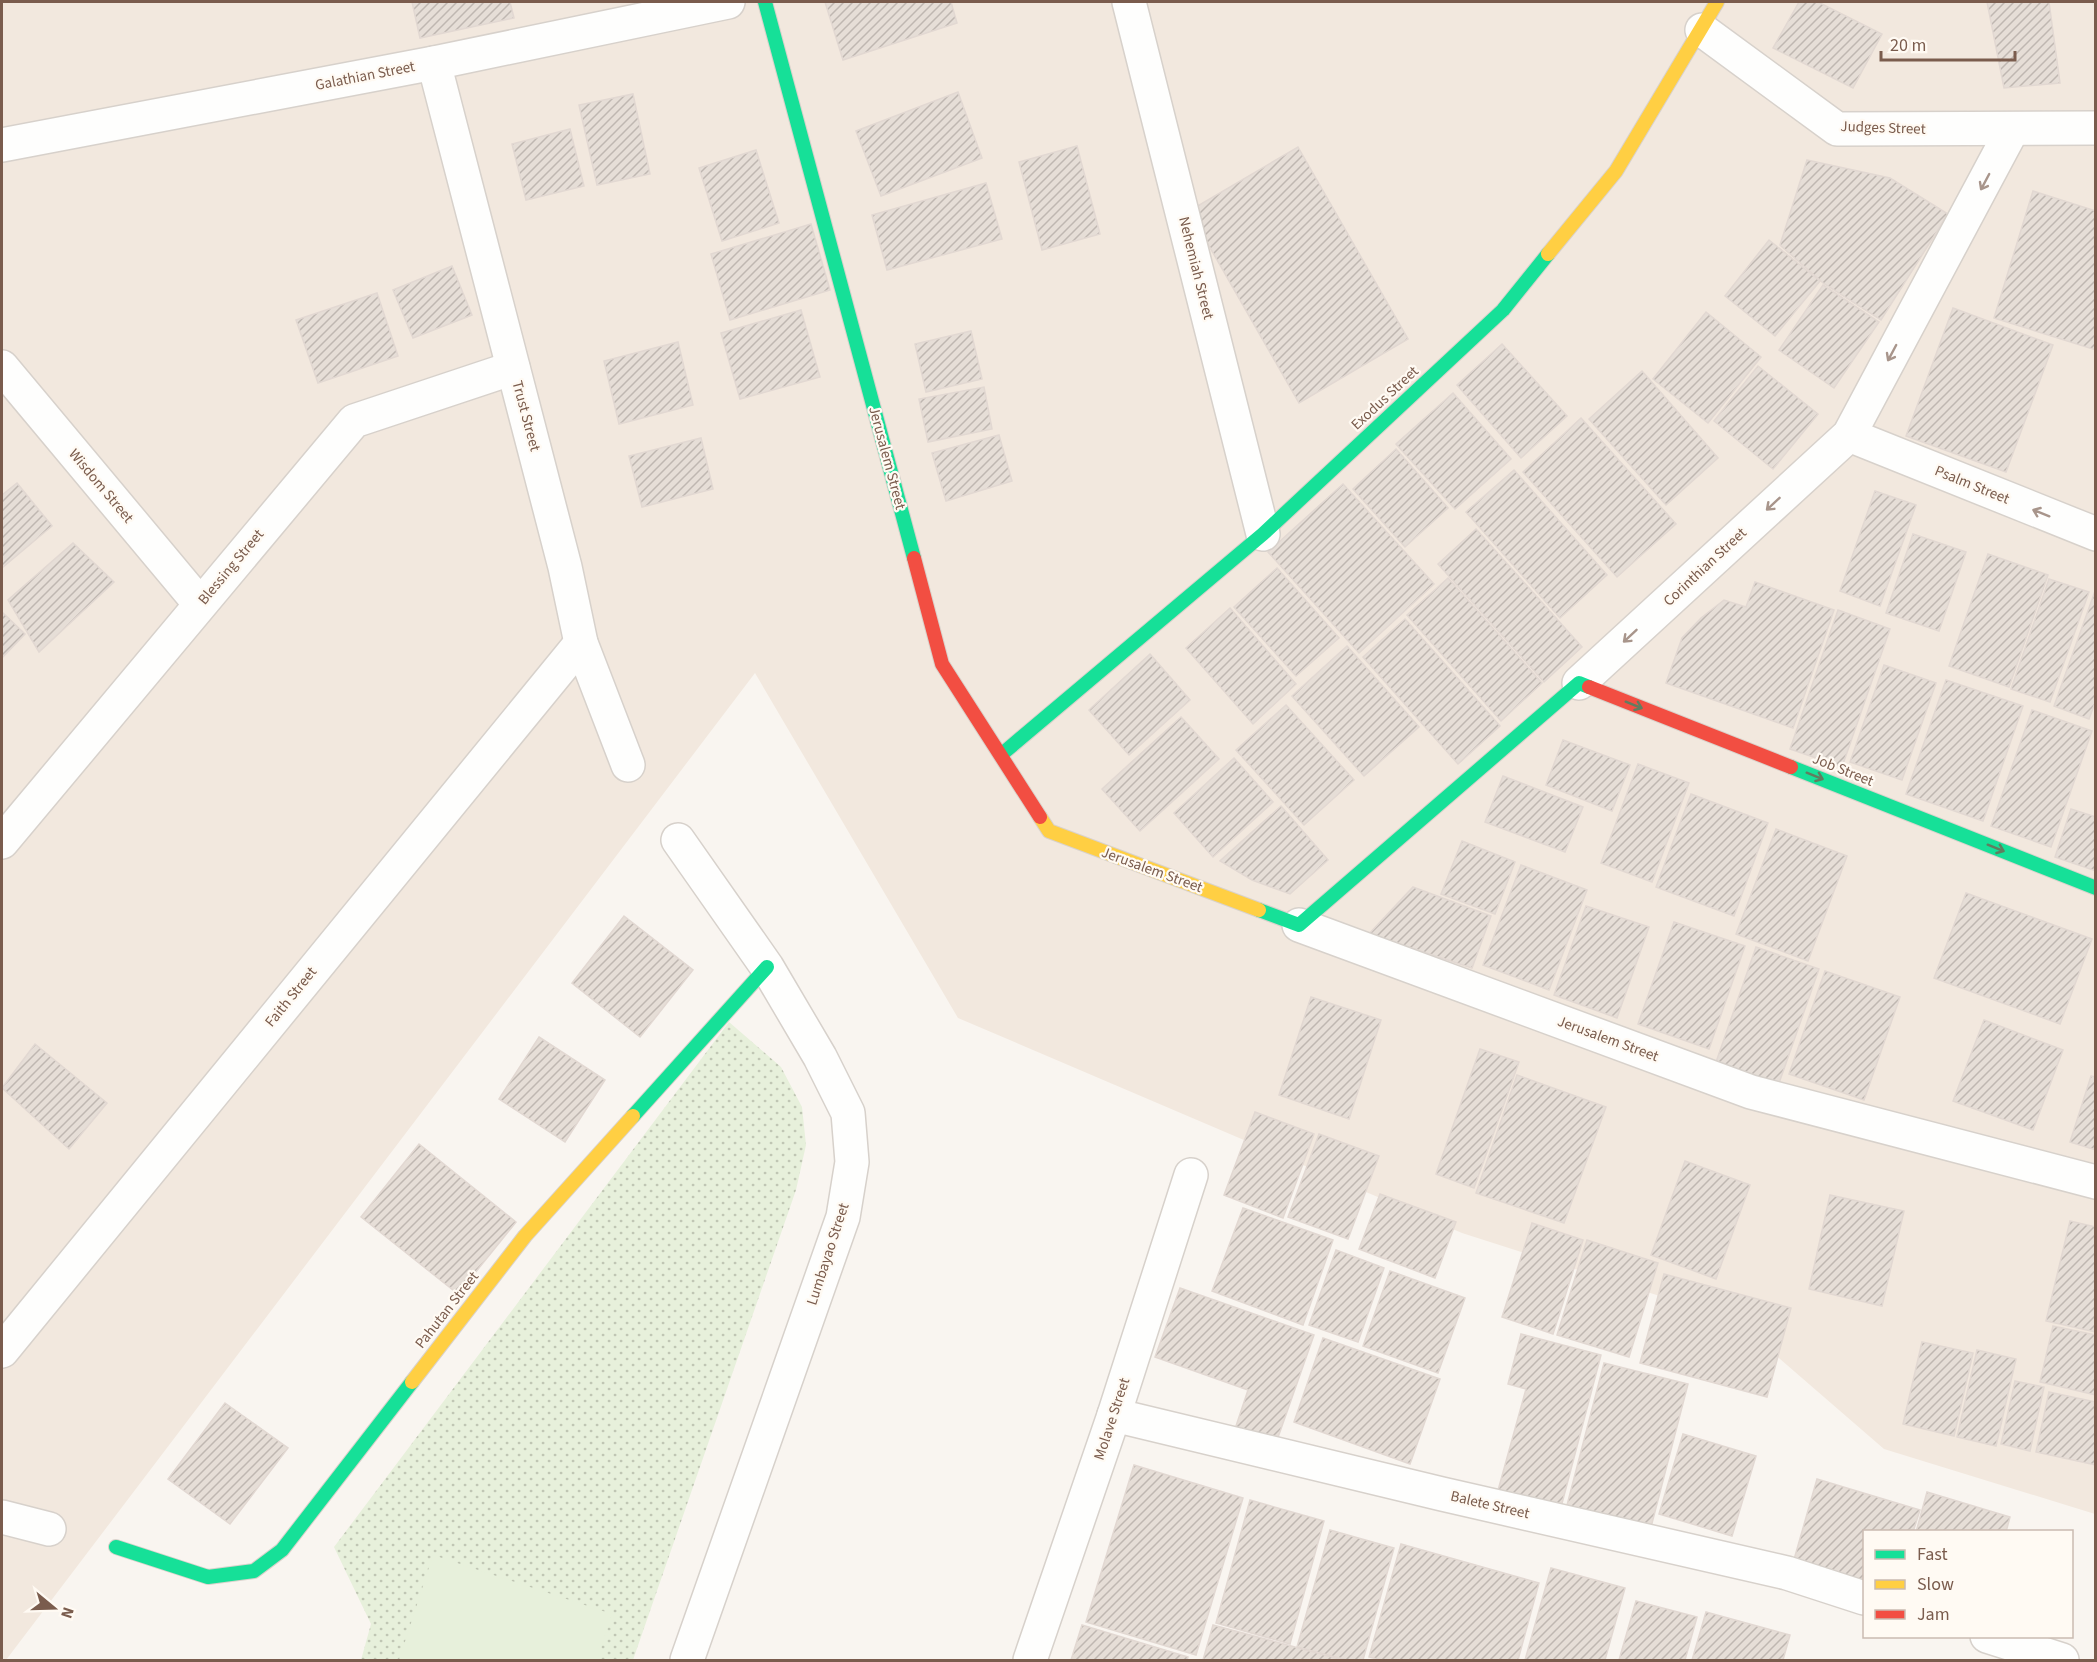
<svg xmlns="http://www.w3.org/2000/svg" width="2097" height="1662" font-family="'Source Sans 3',sans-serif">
  <defs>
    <pattern id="park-dots" width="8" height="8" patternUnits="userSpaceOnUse" patternTransform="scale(1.5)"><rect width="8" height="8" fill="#e7f0db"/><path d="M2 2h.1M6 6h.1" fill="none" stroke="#c0c6b4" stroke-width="1.8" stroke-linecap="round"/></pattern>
    <pattern id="building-hatch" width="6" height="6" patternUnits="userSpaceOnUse" patternTransform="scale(1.5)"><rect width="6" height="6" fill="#e6ded7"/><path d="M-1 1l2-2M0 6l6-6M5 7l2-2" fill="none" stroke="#bfb7b1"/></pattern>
  </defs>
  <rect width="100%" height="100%" fill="#f9f5f0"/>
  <path fill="#f2e8de" d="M 2,2 L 2095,2 L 2095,1514 L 1884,1449 L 1735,1320 L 1462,1233 L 958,1018 L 755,673 L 6,1660 L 2,1660 Z"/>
  <path fill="url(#park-dots)" d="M 729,1022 L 781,1067 L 802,1107 L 806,1145 L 796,1190 L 633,1660 L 361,1660 L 371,1624 L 334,1547 Z"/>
  <path fill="#e7f0db" d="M 433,1555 L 612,1614 L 597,1660 L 399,1660 Z"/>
  <g fill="url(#building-hatch)" stroke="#e2d8d2" stroke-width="1.5">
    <path d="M 412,2 L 510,2 L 514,18 L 420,38 Z"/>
    <path d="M 825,2 L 951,2 L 957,23 L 843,60 Z"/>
    <path d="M 1799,2 L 1818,2 L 1882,34 L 1853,88 L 1773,48 Z"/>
    <path d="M 1987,2 L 2049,2 L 2060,83 L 2004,88 Z"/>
    <path d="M 958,92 L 982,158 L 881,196 L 856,131 Z"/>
    <path d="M 633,94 L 650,174 L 597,185 L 579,105 Z"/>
    <path d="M 570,129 L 584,186 L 526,200 L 512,144 Z"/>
    <path d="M 1077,146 L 1100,234 L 1042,250 L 1019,162 Z"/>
    <path d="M 1298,147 L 1408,339 L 1299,403 L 1189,211 Z"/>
    <path d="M 756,150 L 779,223 L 722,241 L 699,168 Z"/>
    <path d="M 1807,160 L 1890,178 L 1948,214 L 1881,320 L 1823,283 L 1780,245 Z"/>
    <path d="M 986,183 L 1002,239 L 887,270 L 872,215 Z"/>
    <path d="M 2033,191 L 2096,211 L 2096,350 L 1994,318 Z"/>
    <path d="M 811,224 L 830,290 L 730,320 L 711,254 Z"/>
    <path d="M 1769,240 L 1820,281 L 1775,336 L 1725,296 Z"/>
    <path d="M 452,266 L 472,315 L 413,338 L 393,290 Z"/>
    <path d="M 1823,285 L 1879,322 L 1834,388 L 1779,350 Z"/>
    <path d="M 377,293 L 398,356 L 318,383 L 296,320 Z"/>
    <path d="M 1953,308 L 2053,345 L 2006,472 L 1906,436 Z"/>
    <path d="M 801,310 L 820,377 L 740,399 L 721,333 Z"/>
    <path d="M 1706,312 L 1761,357 L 1708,423 L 1653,379 Z"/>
    <path d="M 971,331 L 982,379 L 926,392 L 915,344 Z"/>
    <path d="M 678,342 L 693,405 L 619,424 L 604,361 Z"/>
    <path d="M 1502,344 L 1567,416 L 1521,458 L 1457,385 Z"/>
    <path d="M 1758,366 L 1818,414 L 1773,469 L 1714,421 Z"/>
    <path d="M 1642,371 L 1718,458 L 1666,505 L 1589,419 Z"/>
    <path d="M 984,387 L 992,429 L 928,442 L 919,399 Z"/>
    <path d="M 1453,393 L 1511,459 L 1455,509 L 1396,444 Z"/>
    <path d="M 1581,418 L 1676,524 L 1617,577 L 1523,472 Z"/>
    <path d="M 999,435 L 1012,481 L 946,501 L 932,453 Z"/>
    <path d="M 701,438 L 713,489 L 642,507 L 629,456 Z"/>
    <path d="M 1396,449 L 1448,508 L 1405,547 L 1353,489 Z"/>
    <path d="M 1514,470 L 1607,575 L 1560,618 L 1466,512 Z"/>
    <path d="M 17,483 L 52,526 L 2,568 L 2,495 Z"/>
    <path d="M 1343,484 L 1434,584 L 1359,653 L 1268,552 Z"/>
    <path d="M 1875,491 L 1916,505 L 1880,606 L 1840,591 Z"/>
    <path d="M 1476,529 L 1582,647 L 1544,682 L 1438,564 Z"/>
    <path d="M 1913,534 L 1966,552 L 1939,631 L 1886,613 Z"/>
    <path d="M 73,543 L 114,582 L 39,652 L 8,600 Z"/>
    <path d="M 1988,554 L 2048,575 L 2009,687 L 1949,666 Z"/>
    <path d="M 1277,568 L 1339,638 L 1296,676 L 1234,607 Z"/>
    <path d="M 1448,578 L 1542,683 L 1501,721 L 1407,615 Z"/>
    <path d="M 2049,579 L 2089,592 L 2050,702 L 2011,689 Z"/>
    <path d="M 1755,582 L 1834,610 L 1793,728 L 1666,683 L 1682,638 L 1701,618 L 1724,600 L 1746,607 Z"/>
    <path d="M 2095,591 L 2096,700 L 2089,719 L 2054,706 Z"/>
    <path d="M 1230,608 L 1296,684 L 1253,724 L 1186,648 Z"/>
    <path d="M 1838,610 L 1890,629 L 1842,767 L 1790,749 Z"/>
    <path d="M 2,612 L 25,634 L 2,658 Z"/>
    <path d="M 1405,619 L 1500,726 L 1458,764 L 1363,657 Z"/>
    <path d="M 1347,646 L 1419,727 L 1364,776 L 1292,696 Z"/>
    <path d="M 1150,654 L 1190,700 L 1129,755 L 1089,710 Z"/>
    <path d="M 1884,665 L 1936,683 L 1902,780 L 1850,762 Z"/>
    <path d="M 1946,680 L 2023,706 L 1983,821 L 1906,794 Z"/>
    <path d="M 1286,705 L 1354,780 L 1304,825 L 1236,750 Z"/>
    <path d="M 2032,710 L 2092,731 L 2051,847 L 1991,826 Z"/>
    <path d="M 1181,717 L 1219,759 L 1140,831 L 1102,789 Z"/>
    <path d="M 1563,740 L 1630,765 L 1612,811 L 1546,785 Z"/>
    <path d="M 1234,758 L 1273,802 L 1213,857 L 1174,813 Z"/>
    <path d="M 1638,764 L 1689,783 L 1652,882 L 1601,863 Z"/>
    <path d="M 1503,776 L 1583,807 L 1565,852 L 1485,822 Z"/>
    <path d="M 1691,794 L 1768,823 L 1734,916 L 1656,887 Z"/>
    <path d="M 1281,806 L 1328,860 L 1290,894 L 1252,880 L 1220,861 Z"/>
    <path d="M 2071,809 L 2096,817 L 2096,871 L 2055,857 Z"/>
    <path d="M 1776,829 L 1847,856 L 1808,961 L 1736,934 Z"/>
    <path d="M 1462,841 L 1515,862 L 1495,914 L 1441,894 Z"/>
    <path d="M 1521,865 L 1587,890 L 1549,990 L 1483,965 Z"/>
    <path d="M 1413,887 L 1491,916 L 1472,968 L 1369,934 Z"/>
    <path d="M 1966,893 L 2092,939 L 2060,1024 L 1934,978 Z"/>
    <path d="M 1586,906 L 1649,927 L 1617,1018 L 1554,995 Z"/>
    <path d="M 624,916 L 693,970 L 640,1037 L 572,983 Z"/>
    <path d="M 1674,922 L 1745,946 L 1709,1049 L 1638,1024 Z"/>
    <path d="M 1756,947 L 1819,969 L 1778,1086 L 1715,1065 Z"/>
    <path d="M 1825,971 L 1900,997 L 1864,1100 L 1789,1074 Z"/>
    <path d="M 1311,997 L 1381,1020 L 1349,1119 L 1279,1095 Z"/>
    <path d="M 1984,1020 L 2063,1050 L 2033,1130 L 1953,1101 Z"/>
    <path d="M 539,1037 L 605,1080 L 565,1142 L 499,1099 Z"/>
    <path d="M 35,1044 L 107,1103 L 69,1149 L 2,1088 Z"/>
    <path d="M 1480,1049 L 1519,1062 L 1474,1188 L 1436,1174 Z"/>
    <path d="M 1517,1075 L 1606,1107 L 1564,1223 L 1476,1193 Z"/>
    <path d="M 2091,1076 L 2096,1077 L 2096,1150 L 2070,1142 Z"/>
    <path d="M 1255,1112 L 1314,1134 L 1283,1218 L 1224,1195 Z"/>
    <path d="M 1319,1134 L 1379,1156 L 1348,1239 L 1288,1217 Z"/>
    <path d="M 419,1144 L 516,1222 L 458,1294 L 361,1217 Z"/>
    <path d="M 1685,1161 L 1750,1185 L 1716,1279 L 1651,1255 Z"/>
    <path d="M 1380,1194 L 1456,1222 L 1435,1278 L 1359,1249 Z"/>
    <path d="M 1830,1195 L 1904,1211 L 1882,1306 L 1809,1289 Z"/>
    <path d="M 1243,1208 L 1333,1240 L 1303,1325 L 1212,1291 Z"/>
    <path d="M 2070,1221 L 2096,1227 L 2096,1332 L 2046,1321 Z"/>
    <path d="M 1532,1223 L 1583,1240 L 1553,1334 L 1502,1317 Z"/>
    <path d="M 1587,1240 L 1658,1263 L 1629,1357 L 1557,1335 Z"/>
    <path d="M 1336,1250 L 1384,1268 L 1358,1342 L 1309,1325 Z"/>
    <path d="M 1390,1271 L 1465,1298 L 1438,1373 L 1363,1346 Z"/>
    <path d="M 1664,1274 L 1791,1308 L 1767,1397 L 1640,1363 Z"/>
    <path d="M 1180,1288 L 1314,1335 L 1276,1443 L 1235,1429 L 1248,1390 L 1155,1357 Z"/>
    <path d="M 2053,1326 L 2096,1335 L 2096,1395 L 2040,1382 Z"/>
    <path d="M 1521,1334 L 1601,1355 L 1560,1511 L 1497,1494 L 1526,1389 L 1508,1384 Z"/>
    <path d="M 1323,1338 L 1440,1379 L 1410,1464 L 1294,1422 Z"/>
    <path d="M 1922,1342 L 1973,1353 L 1954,1436 L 1903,1424 Z"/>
    <path d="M 1977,1350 L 2016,1359 L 1996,1446 L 1957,1437 Z"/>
    <path d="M 1604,1363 L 1688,1384 L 1650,1531 L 1566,1509 Z"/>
    <path d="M 2015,1381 L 2044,1387 L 2030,1451 L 2001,1444 Z"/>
    <path d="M 2049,1392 L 2096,1402 L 2096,1465 L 2036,1452 Z"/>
    <path d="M 225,1403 L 288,1448 L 230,1524 L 168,1479 Z"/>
    <path d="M 1683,1434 L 1756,1456 L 1732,1536 L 1659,1514 Z"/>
    <path d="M 1134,1465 L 1243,1498 L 1196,1655 L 1086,1622 Z"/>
    <path d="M 1817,1479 L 1920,1510 L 1913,1532 L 1864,1532 L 1864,1584 L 1793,1563 Z"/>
    <path d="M 1927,1492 L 2010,1517 L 2006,1532 L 1916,1532 Z"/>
    <path d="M 1250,1500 L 1324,1521 L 1290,1644 L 1216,1623 Z"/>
    <path d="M 1330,1530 L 1394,1548 L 1363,1660 L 1347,1660 L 1297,1647 Z"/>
    <path d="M 1401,1544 L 1539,1583 L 1518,1660 L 1381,1660 L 1369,1657 Z"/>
    <path d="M 1551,1568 L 1625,1588 L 1605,1660 L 1525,1660 Z"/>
    <path d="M 1636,1601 L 1697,1617 L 1685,1660 L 1619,1660 Z"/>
    <path d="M 1706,1612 L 1790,1635 L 1783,1660 L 1692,1660 Z"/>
    <path d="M 1082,1625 L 1188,1657 L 1187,1660 L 1071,1660 Z"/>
    <path d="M 1213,1625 L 1343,1660 L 1203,1660 Z"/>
  </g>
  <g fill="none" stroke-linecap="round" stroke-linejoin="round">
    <defs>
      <g id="street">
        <path d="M 1129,2 L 1263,534"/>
        <path d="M 1702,30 L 1837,129 L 2096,128"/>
        <path d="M 434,63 L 565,567 L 581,643 L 628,765"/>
        <path d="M 2,145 L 434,63 L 728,2"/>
        <path d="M 2,367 L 200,604"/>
        <path d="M 1849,435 L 2096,534"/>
        <path d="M 1579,683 L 1849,435 L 2012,130"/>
        <path d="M 678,840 L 767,967 L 820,1057 L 848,1113 L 852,1162 L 843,1217 L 687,1660"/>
        <path d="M 2,842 L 354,421 L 513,368"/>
        <path d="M 1299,925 L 1751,1092 L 2096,1182"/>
        <path d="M 2,1351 L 581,643"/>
        <path d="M 1114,1415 L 1442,1494 L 1787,1573 L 1864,1598"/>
        <path d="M 2,1517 L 49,1529"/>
        <path d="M 1987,1636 L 2062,1660"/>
        <path d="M 1030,1660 L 1114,1415 L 1191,1175"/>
      </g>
      <g id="fast">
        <path d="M 765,2 L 914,558"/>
        <path d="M 1002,754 L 1263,534 L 1503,310 L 1548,254"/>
        <path d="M 1791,767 L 2096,888"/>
        <path d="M 1259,910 L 1299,925 L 1579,683 L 1589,687"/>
        <path d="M 633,1116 L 767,967"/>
        <path d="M 116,1547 L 208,1577 L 254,1571 L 282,1550 L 412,1382"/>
      </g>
      <g id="slow">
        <path d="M 1548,254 L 1616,171 L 1717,2"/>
        <path d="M 1040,817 L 1049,831 L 1259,910"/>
        <path d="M 412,1382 L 525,1236 L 633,1116"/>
      </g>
      <g id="jam">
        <path d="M 914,558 L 942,664 L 1040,817"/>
        <path d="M 1589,687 L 1791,767"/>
      </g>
    </defs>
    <use href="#street" stroke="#d7d1cb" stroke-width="36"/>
    <use href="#fast" stroke="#d9d2cb" stroke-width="16"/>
    <use href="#slow" stroke="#d9d2cb" stroke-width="16"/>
    <use href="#jam" stroke="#d9d2cb" stroke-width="16"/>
    <use href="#street" stroke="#fefefd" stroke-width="33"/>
    <use href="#fast" stroke="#16e098" stroke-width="14"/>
    <use href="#slow" stroke="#ffcf43" stroke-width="14"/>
    <use href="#jam" stroke="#f24e42" stroke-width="14"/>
  </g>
  <defs><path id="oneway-shaft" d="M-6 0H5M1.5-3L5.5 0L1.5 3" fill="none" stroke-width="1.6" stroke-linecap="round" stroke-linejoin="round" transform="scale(1.5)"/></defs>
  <g stroke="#a8958b">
    <use href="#oneway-shaft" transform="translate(1985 182) rotate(118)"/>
    <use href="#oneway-shaft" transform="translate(1892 353) rotate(118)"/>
    <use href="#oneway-shaft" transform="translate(1773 504) rotate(137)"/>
    <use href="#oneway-shaft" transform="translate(2041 513) rotate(-158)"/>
    <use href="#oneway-shaft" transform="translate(1630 636) rotate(137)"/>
  </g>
  <g stroke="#617d60">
    <use href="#oneway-shaft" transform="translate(1634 705) rotate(22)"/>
    <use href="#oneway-shaft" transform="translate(1815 776) rotate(22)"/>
    <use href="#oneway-shaft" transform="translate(1996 848) rotate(22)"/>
  </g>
  <g text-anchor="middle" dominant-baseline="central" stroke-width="4.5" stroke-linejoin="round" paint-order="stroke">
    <g font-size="15" fill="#7a5c4d" stroke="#fffaf3">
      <text transform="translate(365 76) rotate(-11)">Galathian Street</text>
      <text transform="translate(1883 128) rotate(2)">Judges Street</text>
      <text transform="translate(1196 268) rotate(76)">Nehemiah Street</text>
      <text transform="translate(1385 398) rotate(-43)">Exodus Street</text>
      <text transform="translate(526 416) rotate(75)">Trust Street</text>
      <text transform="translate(887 458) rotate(75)">Jerusalem Street</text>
      <text transform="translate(1972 485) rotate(22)">Psalm Street</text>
      <text transform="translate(101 486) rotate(50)">Wisdom Street</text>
      <text transform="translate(231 567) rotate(-50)">Blessing Street</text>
      <text transform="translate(1705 567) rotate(-43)">Corinthian Street</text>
      <text transform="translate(1843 770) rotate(22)">Job Street</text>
      <text transform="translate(1152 870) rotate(20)">Jerusalem Street</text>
      <text transform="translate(291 997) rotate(-51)">Faith Street</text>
      <text transform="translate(1608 1039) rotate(20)">Jerusalem Street</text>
      <text transform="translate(828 1254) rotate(-72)">Lumbayao Street</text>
      <text transform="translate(447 1310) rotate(-52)">Pahutan Street</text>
      <text transform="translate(1112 1419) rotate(-72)">Molave Street</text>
      <text transform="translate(1490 1505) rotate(13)">Balete Street</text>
    </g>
  </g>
  <rect width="2097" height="1662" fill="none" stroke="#7a5c4d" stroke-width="6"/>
  <rect x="1863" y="1530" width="210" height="108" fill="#fffaf3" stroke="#cabbb1" stroke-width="1.5"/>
  <rect x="1875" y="1550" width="30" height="9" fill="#16e098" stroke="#cabbb1" stroke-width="1.5"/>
  <text x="1917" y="1560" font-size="18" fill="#7a5c4d">Fast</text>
  <rect x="1875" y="1580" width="30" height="9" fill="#ffcf43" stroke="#cabbb1" stroke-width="1.5"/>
  <text x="1917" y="1590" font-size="18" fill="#7a5c4d">Slow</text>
  <rect x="1875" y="1610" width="30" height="9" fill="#f24e42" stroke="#cabbb1" stroke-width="1.5"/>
  <text x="1917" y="1620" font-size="18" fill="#7a5c4d">Jam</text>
  <g transform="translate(54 1608) rotate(109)" stroke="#fffaf3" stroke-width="4.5" paint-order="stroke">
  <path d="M0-4.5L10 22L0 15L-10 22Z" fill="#7a5c4d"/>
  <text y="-9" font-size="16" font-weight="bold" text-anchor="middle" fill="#7a5c4d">N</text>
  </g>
  <path d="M1881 51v9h134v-9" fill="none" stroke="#7a5c4d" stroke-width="3"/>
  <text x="1890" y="51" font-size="18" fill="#7a5c4d" stroke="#fffaf3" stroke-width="4.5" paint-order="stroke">20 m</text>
</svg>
